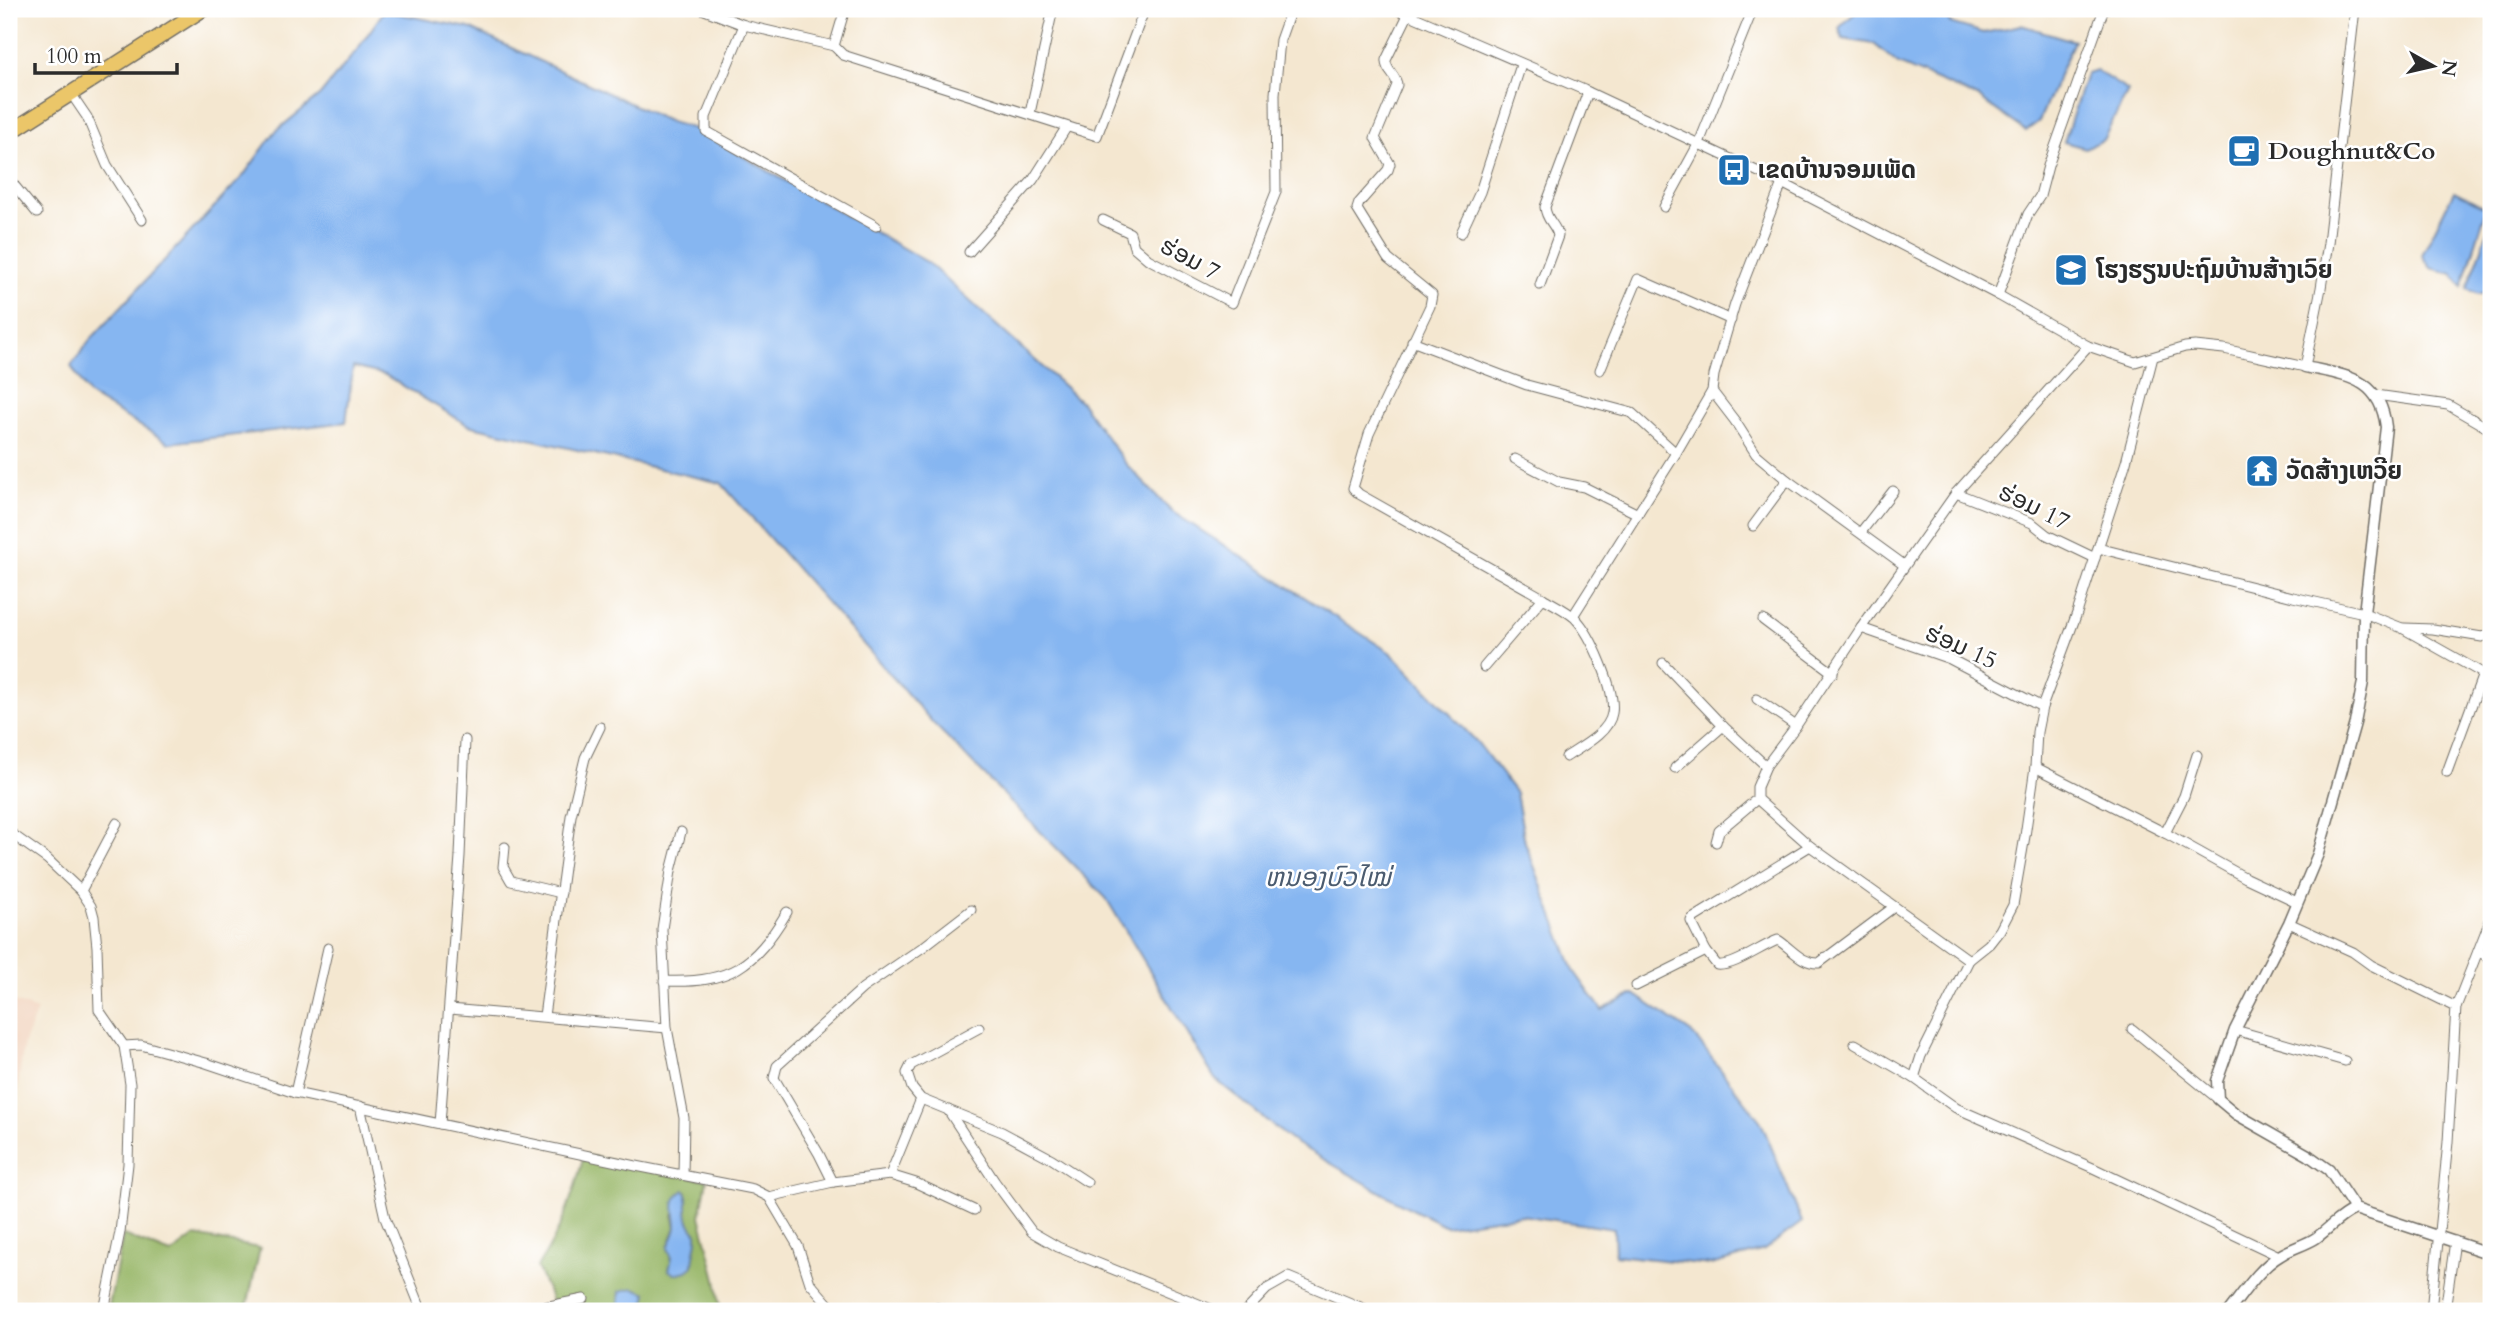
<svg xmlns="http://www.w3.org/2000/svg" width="2500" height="1320" font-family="Cardo,'Noto Sans Lao',serif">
  <rect width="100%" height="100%" fill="#fff"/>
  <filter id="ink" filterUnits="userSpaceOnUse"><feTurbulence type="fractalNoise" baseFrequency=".0143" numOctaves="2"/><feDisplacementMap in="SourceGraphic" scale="14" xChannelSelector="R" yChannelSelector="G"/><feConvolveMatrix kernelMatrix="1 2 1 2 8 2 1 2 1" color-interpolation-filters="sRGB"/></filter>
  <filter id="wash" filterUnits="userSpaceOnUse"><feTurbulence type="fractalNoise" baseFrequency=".00686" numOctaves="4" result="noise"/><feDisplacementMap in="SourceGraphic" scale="28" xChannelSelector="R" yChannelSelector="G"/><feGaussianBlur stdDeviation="1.57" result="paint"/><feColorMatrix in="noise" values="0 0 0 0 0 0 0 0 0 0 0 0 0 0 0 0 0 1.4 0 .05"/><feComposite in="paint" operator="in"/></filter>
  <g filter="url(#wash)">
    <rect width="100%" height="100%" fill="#f4e7d0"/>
    <path fill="#f2d4be" d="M 9,1000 L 37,1010 L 24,1043 L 9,1150 Z"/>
    <g fill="#99b769" stroke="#62714a" stroke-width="2" fill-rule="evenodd">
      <path d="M 584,1155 L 707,1180 L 700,1216 L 716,1279 L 721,1311 L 643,1311 L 647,1293 L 620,1291 L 619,1311 L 554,1311 L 550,1296 L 537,1267 C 561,1232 573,1196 584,1155 ZM 687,1194 L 687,1215 L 691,1228 L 693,1266 L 669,1270 L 672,1257 L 668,1248 L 676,1227 L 673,1215 Z"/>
      <path d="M 123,1235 L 171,1254 L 195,1236 L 260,1248 L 246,1311 L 108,1311 Z"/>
    </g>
    <g fill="#86b6f1" stroke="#58708e" stroke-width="2">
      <path d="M 1859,9 L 1941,9 L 1950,23 L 1984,33 L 2021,25 L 2074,41 L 2039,121 L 2026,131 L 1979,98 L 1898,64 L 1874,44 L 1843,39 L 1839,28 Z"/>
      <path d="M 384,11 L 469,28 L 670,122 L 695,129 L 927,262 L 1081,402 L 1126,464 L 1171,511 L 1391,653 L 1477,742 L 1516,793 L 1525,842 L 1574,971 L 1602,1010 L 1634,994 L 1693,1034 L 1761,1122 L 1802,1222 L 1764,1250 L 1711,1265 L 1615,1255 L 1614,1229 L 1521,1215 L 1446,1226 L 1400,1203 L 1292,1141 L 1215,1079 L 1106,898 L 934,724 L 721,483 L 468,425 L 385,375 L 353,367 L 346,422 L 169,443 L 89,395 L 71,366 L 91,339 L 243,176 L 275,132 L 320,95 L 357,50 Z"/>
      <path d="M 2097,71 L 2128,91 L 2103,140 L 2085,148 L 2064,142 L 2086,74 Z"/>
      <path d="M 2454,191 L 2487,208 L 2462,287 L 2453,274 L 2431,268 L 2422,255 Z"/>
      <path d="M 2489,229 L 2491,230 L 2491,292 L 2490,294 L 2478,294 L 2467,289 Z"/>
      <path d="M 684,1190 L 687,1194 C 687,1209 685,1222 697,1233 C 698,1245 693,1254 693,1266 L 687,1271 L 674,1274 L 669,1270 L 672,1257 L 668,1248 C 670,1242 676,1233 676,1226 C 676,1211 668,1201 684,1190 Z"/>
      <path d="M 634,1288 L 647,1293 L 643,1311 L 619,1311 L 620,1291 Z"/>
    </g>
  </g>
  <g filter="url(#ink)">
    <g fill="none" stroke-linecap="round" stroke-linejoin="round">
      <defs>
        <g id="minor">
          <path d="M 702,9 L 744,25 L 834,46"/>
          <path d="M 1396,9 L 1584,90 L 1782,183 L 1998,295 L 2088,346 L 2135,362 L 2185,347 L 2195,346 L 2224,349 L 2305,367 L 2321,288 L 2328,243 L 2355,9"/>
          <path d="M 1408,15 L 1386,60 C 1385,70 1397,76 1397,85 L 1375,138 L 1390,164 L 1388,170 L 1359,203 L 1357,209 L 1388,259 L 1432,295 L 1430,306 L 1369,434 L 1353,488 L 1359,494 L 1543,598"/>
          <path d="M 744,25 L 706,117 L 706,131 L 876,226"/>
          <path d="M 834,46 L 843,55 L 1097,136 L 1142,16 L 1141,9"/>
          <path d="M 834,46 L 845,9"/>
          <path d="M 70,92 L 87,117 L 107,165 L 142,220"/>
          <path d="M 1030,113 L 1053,9"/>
          <path d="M 9,179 L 37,213"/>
          <path d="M 1664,207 L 1699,143 L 1753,9"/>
          <path d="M 1103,220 L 1130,233 L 1134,247 L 1148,259 L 1232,303 L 1276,192 L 1275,94 L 1280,40 L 1291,9"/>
          <path d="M 1461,233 L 1480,192 L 1521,65"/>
          <path d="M 969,252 L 1033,180 L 1066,128"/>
          <path d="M 1540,285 L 1558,236 C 1556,224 1546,221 1545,207 L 1588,92"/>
          <path d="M 1998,295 L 2028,214 L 2040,196 L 2048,166 L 2104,9"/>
          <path d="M 1412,341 L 1527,385 L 1632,413 L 1676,453"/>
          <path d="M 1600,370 L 1638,279 L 1731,320"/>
          <path d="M 1712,391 L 1735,421 L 1756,454 L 1787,480"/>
          <path d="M 2376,395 L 2448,405 L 2491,430"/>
          <path d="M 1515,459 L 1559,482 L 1584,487 L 1638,514"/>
          <path d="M 1956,493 L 2032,523 L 2047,535 L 2095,558"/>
          <path d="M 1753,526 L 1787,480 L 1904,565"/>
          <path d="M 1861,532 L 1893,491"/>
          <path d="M 2098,548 L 2293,597 L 2364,613 L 2402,628 L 2491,678"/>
          <path d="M 1573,616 L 1676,453 L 1712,391 L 1714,375 L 1735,304 L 1782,183"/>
          <path d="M 1763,620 L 1833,673"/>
          <path d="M 1861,628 L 1950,659 L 2042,707"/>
          <path d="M 2404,628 L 2433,629 L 2482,637 L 2491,634"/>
          <path d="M 1663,663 L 1723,726 L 1766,766"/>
          <path d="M 1484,667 L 1543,598 C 1553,604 1566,610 1575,618 C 1591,634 1616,690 1612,713 C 1609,733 1581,747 1566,757"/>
          <path d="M 1757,699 L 1796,726"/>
          <path d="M 2035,767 L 2165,833 L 2246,878 L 2297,902"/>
          <path d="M 1675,768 L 1723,726"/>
          <path d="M 2447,772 L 2483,674"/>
          <path d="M 9,832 L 47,859 L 81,891 L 91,906 L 94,917 L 97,947 L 99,1010 L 124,1046 L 130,1084 L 128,1164 L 120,1232 L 104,1311"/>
          <path d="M 681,832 L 671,871 L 662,929 L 667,1028 L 684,1118 L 683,1175"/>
          <path d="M 2165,833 L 2184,796 L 2197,755"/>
          <path d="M 1716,842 L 1719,831 L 1757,799"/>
          <path d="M 1810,846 L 1692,919 L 1691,921 L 1706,951 L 1717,965 C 1734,967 1761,946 1778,940 C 1791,948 1802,964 1819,963 L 1894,907"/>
          <path d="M 505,847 L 503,867 L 511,881 L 561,893"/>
          <path d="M 81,891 L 117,823"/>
          <path d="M 2289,923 L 2353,952 L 2371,965 L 2456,1007"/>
          <path d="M 2478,952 L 2491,958"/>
          <path d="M 1969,960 L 1810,846 L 1757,799 L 1757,787 L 1766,766 L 1796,726 L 1861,628 L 1956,493 L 2088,346"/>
          <path d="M 664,981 C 729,984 754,967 787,912"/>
          <path d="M 1636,986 L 1706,951"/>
          <path d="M 450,1009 L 667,1028"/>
          <path d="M 544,1016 L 571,816 L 585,758 L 600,727"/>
          <path d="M 979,1028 L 911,1065 L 907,1073 L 912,1088 L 921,1099 L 1002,1132 L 1052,1159 L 1087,1182"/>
          <path d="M 2132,1029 L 2218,1099"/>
          <path d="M 2235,1030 L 2345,1061"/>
          <path d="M 1855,1044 L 1914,1078 L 1956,1108 L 2093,1168 L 2279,1256"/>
          <path d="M 124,1046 L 141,1045 L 206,1063 L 295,1093 L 636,1166 L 753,1189 L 769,1197 L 798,1246 L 810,1283 L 831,1307 L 862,1311"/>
          <path d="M 1914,1078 L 1921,1056 L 1969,960 L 1989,944 L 2000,930 L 2013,905 L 2025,836 L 2035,767 L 2037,732 L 2042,707 L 2077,613 L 2126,462 L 2153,357"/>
          <path d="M 295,1093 L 328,948"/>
          <path d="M 360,1106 L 385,1218 L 422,1311"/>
          <path d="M 948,1110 L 995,1182 L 1032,1232 L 1058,1247 L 1216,1311"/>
          <path d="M 440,1124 L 460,856 L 465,740"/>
          <path d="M 890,1175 L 921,1099"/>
          <path d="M 833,1182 L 819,1154 L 774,1078 L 777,1066 L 863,988 L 923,947 L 971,910"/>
          <path d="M 769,1197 L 833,1182 L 890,1175 L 916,1183 L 974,1210"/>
          <path d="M 524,1311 L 584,1299"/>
          <path d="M 882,1311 L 938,1308 L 949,1311"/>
          <path d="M 1246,1311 L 1267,1289 L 1288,1277 L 1370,1311"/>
          <path d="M 2431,1311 L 2448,1142 L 2456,1007 L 2491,918"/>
          <path d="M 2445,1311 L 2455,1241"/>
        </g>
        <g id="tertiary">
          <path d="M 2305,367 C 2346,376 2380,377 2386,427 L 2364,613 L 2363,682 L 2355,723 L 2318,854 L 2289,923 L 2235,1030 L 2217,1081 L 2218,1099 L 2236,1114 L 2308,1155 L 2329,1170 L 2355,1209 L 2491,1254"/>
          <path d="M 2229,1311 C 2244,1292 2260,1267 2281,1255 C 2292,1248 2305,1245 2316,1238 C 2330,1228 2339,1216 2355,1209"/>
        </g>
        <path id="primary" d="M 9,133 L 203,9"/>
      </defs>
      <use href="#minor" stroke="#716d65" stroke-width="11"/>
      <use href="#tertiary" stroke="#716d65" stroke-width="13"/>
      <use href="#primary" stroke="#716d65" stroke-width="17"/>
      <use href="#minor" stroke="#fff" stroke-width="9"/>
      <use href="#tertiary" stroke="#fff" stroke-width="10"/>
      <use href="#primary" stroke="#ebc669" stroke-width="14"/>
    </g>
  </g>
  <defs>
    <symbol id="cafe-square" viewBox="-11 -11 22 22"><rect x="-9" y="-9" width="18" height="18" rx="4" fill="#1f6fb2" stroke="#fff"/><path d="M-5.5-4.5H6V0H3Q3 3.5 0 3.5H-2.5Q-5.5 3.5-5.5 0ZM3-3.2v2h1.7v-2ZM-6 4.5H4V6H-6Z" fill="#fff"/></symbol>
    <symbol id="bus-square" viewBox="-11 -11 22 22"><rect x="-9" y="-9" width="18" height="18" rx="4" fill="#1f6fb2" stroke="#fff"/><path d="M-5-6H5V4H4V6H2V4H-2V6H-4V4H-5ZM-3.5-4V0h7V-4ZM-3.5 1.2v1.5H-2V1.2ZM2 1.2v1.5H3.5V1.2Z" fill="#fff"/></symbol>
    <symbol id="school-square" viewBox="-11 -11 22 22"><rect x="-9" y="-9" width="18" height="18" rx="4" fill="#1f6fb2" stroke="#fff"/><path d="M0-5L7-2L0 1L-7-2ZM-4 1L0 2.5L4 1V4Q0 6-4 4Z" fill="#fff"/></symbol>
    <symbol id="temple-square" viewBox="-11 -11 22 22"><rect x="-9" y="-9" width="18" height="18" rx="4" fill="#1f6fb2" stroke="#fff"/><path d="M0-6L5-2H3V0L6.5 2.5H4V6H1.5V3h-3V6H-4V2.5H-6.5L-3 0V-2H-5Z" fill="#fff"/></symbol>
  </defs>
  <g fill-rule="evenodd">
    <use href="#cafe-square" x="2225" y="132" width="38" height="38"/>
    <use href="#bus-square" x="1715" y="151" width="38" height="38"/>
    <use href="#school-square" x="2052" y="251" width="38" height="38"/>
    <use href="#temple-square" x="2243" y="452" width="38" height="38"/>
  </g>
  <g text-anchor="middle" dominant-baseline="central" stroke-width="5" stroke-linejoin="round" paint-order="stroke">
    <g font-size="24" font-weight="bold" fill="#2b2b2b" stroke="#fff" text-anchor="start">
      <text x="2268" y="151">Doughnut&amp;Co</text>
      <text x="1758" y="170">ເຂດບ້ານຈອມເພັດ</text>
      <text x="2096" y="270">ໂຮງຮຽນປະຖົມບ້ານສ້າງເວົຍ</text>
      <text x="2286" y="471">ວັດສ້າງເຫວີຍ</text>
    </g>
    <g font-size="24" fill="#2b2b2b" stroke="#fff">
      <text transform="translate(1190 259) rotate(28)">ຮ່ອມ 7</text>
      <text transform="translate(2034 507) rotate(26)">ຮ່ອມ 17</text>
      <text transform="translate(1961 647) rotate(24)">ຮ່ອມ 15</text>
    </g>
    <g font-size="26" font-style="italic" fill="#4b5c70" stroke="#fff">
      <text x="1328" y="877">ຫນອງບົວໄໝ່</text>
    </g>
  </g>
  <rect width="2500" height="1320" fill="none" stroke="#fff" stroke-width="35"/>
  <g transform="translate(2433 66) rotate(98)" stroke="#ffffff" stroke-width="5" paint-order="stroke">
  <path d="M0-5L12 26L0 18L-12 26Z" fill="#2b2b2b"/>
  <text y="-10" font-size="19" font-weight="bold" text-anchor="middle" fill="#2b2b2b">N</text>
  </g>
  <path d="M35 63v10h142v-10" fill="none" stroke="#2b2b2b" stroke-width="3.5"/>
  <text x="46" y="63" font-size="21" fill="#2b2b2b" stroke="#ffffff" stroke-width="5" paint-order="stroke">100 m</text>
</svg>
